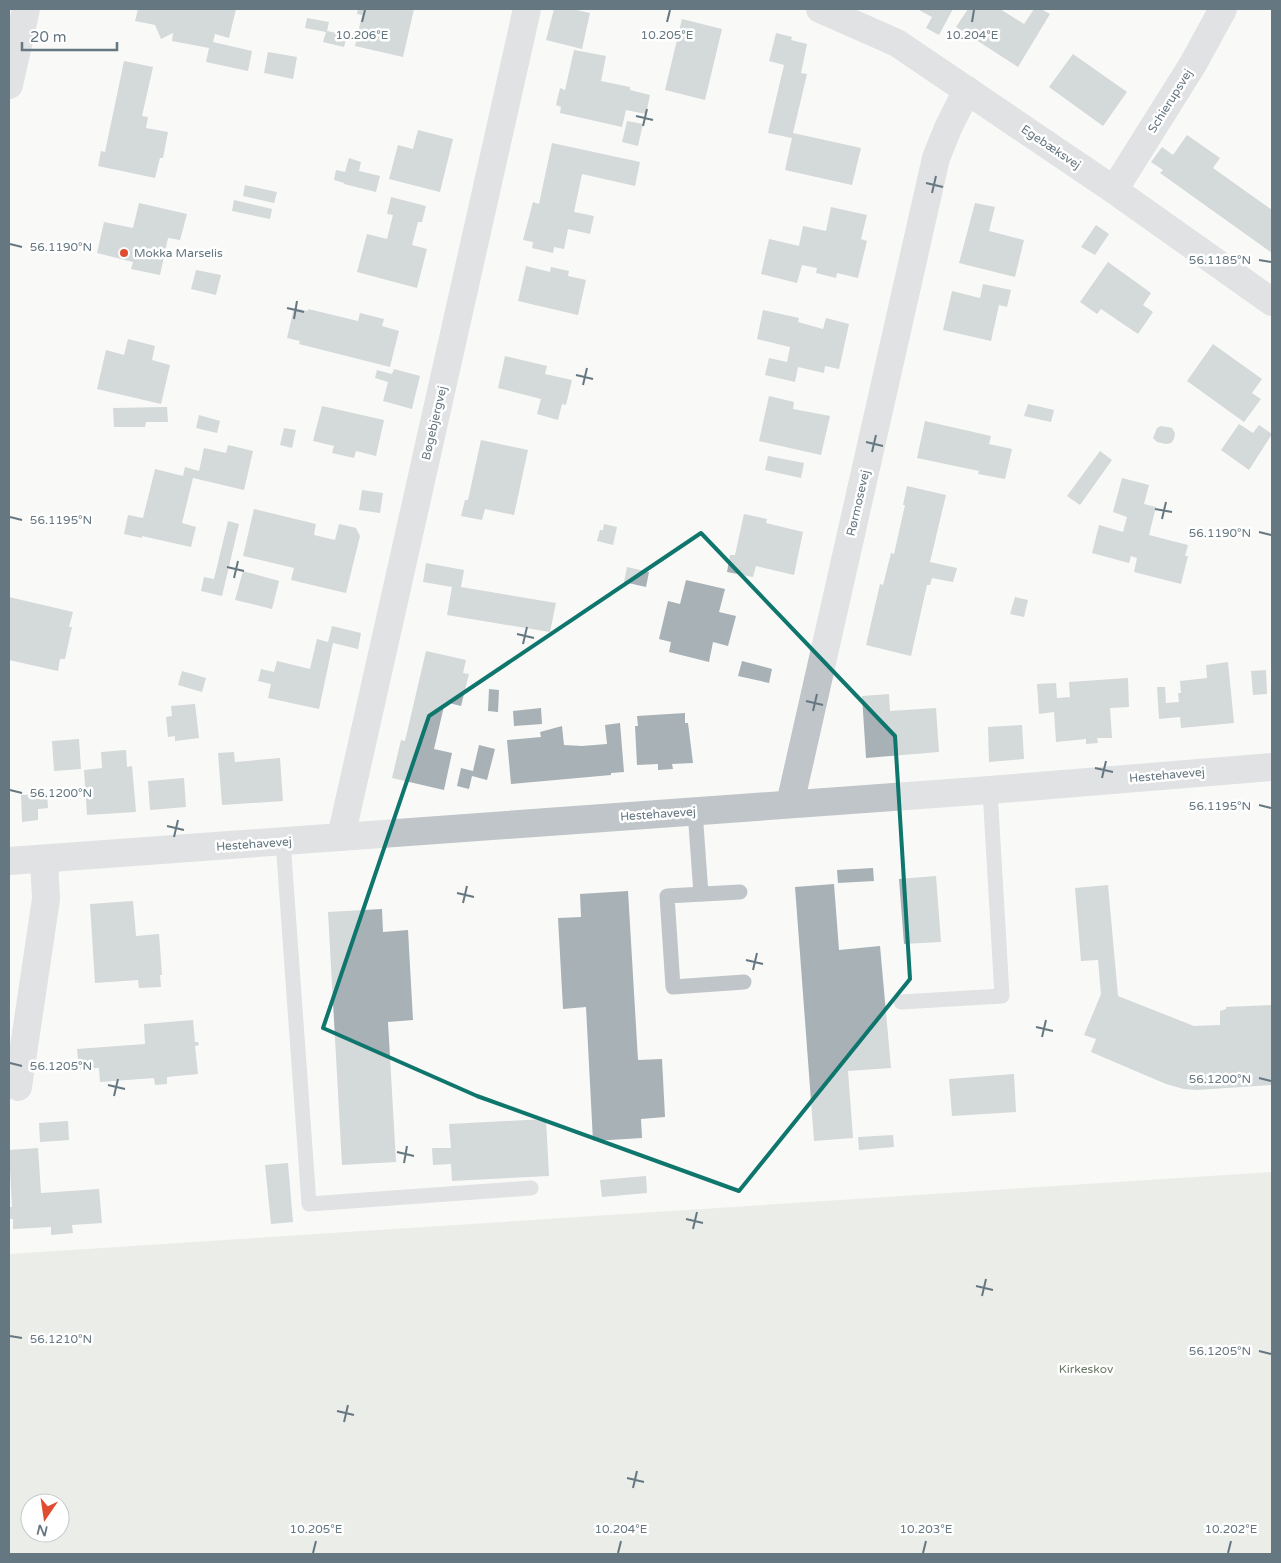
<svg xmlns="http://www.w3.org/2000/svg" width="1281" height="1563" font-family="'Varela Round',sans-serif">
  <rect width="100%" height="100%" fill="#f9f9f7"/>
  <path fill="#d9ded6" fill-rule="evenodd" d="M 1272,1172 L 1272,1554 L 9,1554 L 9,1254 ZM 30,1503 L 60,1503 L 60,1533 L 30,1533 Z"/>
  <g fill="#a7b1b6">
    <path d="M 138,9 L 236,9 L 229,38 L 215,34 L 213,42 L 252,51 L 248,71 L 206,62 L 209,48 L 172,41 L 173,33 L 161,39 L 155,25 L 135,21 Z"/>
    <path d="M 358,9 L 414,9 L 403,57 L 355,46 L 362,15 L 357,14 Z"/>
    <path d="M 554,9 L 572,9 L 590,13 L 582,49 L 546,40 Z"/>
    <path d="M 917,9 L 953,9 L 939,35 L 926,28 L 932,17 Z"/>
    <path d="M 968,9 L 1000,9 L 1024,24 L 1034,9 L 1041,9 L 1050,14 L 1018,67 L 956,27 Z"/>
    <path d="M 307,18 L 329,22 L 327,31 L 347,35 L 344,47 L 323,42 L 326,32 L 305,28 Z"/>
    <path d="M 682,19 L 722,29 L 705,100 L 665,90 Z"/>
    <path d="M 776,33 L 792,37 L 791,40 L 807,44 L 801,73 L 807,74 L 793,133 L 861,148 L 852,185 L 785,170 L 792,138 L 768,133 L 784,65 L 769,61 Z"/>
    <path d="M 574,50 L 606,56 L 601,81 L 630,87 L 630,90 L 650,95 L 646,114 L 626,110 L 622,127 L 560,113 L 561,107 L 556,105 L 560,88 L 565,90 Z"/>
    <path d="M 268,52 L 297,57 L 293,79 L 264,73 Z"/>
    <path d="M 1073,54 L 1127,92 L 1103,126 L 1049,87 Z"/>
    <path d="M 124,61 L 153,67 L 142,116 L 148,117 L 146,128 L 168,132 L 163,158 L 160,158 L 155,178 L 98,166 L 101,151 L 105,152 Z"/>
    <path d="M 627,121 L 643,124 L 638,146 L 622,142 Z"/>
    <path d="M 418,130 L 453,139 L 440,192 L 389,179 L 398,145 L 413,149 Z"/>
    <path d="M 1187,135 L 1220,158 L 1213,168 L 1272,210 L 1272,253 L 1160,173 L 1163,170 L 1151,162 L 1162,147 L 1173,155 Z"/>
    <path d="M 552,143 L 640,162 L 635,186 L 582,174 L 574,212 L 594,216 L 590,234 L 568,229 L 564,249 L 554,247 L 553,253 L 532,248 L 533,242 L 523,240 L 533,202 L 539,204 Z"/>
    <path d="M 349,158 L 361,162 L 359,171 L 380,176 L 376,192 L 344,184 L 344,183 L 334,180 L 336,170 L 345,172 Z"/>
    <path d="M 245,185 L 277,192 L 274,203 L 243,196 Z"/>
    <path d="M 391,197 L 426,206 L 422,222 L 418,222 L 412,245 L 427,249 L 417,288 L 357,272 L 367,234 L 387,239 L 393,215 L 387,214 Z"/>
    <path d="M 234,200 L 272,209 L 270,219 L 232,211 Z"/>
    <path d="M 139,203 L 187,214 L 180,240 L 168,238 L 160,275 L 131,269 L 133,262 L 97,253 L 104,222 L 133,228 Z"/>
    <path d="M 975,203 L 995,207 L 989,231 L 1024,240 L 1015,277 L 959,263 Z"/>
    <path d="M 831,207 L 867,215 L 861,239 L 867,241 L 858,278 L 837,273 L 836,278 L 816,273 L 817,268 L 802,265 L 797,283 L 761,274 L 769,239 L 799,246 L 803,226 L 826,231 Z"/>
    <path d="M 1096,225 L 1109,234 L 1095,255 L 1081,247 Z"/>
    <path d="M 1108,262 L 1151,293 L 1143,305 L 1153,312 L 1138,334 L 1101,309 L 1097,314 L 1080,302 Z"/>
    <path d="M 526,266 L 550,272 L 551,267 L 569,271 L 568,276 L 586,280 L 578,315 L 518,301 Z"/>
    <path d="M 196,270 L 221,275 L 216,295 L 191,289 Z"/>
    <path d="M 983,284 L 1011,290 L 1007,307 L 999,305 L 991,341 L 943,330 L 952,291 L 980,298 Z"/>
    <path d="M 294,308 L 308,311 L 308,309 L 358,321 L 360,313 L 384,319 L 382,326 L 399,331 L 390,367 L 299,344 L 300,341 L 287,338 Z"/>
    <path d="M 763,310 L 799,318 L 798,322 L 823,329 L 826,318 L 849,324 L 839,369 L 825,366 L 824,373 L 798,367 L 795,382 L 765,375 L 769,358 L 787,362 L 790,347 L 757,339 Z"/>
    <path d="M 128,339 L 155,346 L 152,360 L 170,365 L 161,404 L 97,389 L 106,350 L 124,355 Z"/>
    <path d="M 1213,344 L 1262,379 L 1252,393 L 1261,399 L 1244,422 L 1187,381 Z"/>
    <path d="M 505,356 L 547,366 L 545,374 L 572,380 L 566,405 L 562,404 L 558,420 L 537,414 L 541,399 L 498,388 Z"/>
    <path d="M 394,369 L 420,376 L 412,409 L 383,401 L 388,382 L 375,378 L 377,370 L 392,374 Z"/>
    <path d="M 769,396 L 794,402 L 793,409 L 830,416 L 821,455 L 759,441 Z"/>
    <path d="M 1028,404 L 1054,410 L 1051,422 L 1024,416 Z"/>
    <path d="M 322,406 L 384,420 L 376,456 L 356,451 L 354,458 L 332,453 L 334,446 L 313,441 Z"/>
    <path d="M 167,407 L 168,422 L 146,422 L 145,427 L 114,427 L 113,408 Z"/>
    <path d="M 199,415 L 220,421 L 217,433 L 196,428 Z"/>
    <path d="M 925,421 L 991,436 L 989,444 L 1012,449 L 1005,479 L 978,474 L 979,471 L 917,458 Z"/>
    <path d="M 1239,424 L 1253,433 L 1259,425 L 1272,434 L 1249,470 L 1221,450 Z"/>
    <path d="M 1161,426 L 1172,428 L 1175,433 L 1174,439 L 1171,443 L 1166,444 L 1157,442 L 1153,438 L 1157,428 Z"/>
    <path d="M 284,428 L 296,430 L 292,448 L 280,445 Z"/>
    <path d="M 481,440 L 528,450 L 514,515 L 485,509 L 482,520 L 461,516 L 465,500 L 468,500 Z"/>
    <path d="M 228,445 L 253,451 L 244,490 L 193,478 L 182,523 L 196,527 L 191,547 L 142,536 L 142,538 L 124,534 L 128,515 L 143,518 L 155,469 L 183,476 L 185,467 L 199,471 L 204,448 L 226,453 Z"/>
    <path d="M 1100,451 L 1112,460 L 1080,505 L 1067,496 Z"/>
    <path d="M 768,456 L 804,463 L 801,478 L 765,470 Z"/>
    <path d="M 1122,478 L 1149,485 L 1144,504 L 1156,507 L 1149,535 L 1188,545 L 1185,556 L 1188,556 L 1181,584 L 1134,572 L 1137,558 L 1131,556 L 1129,563 L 1092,553 L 1099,525 L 1123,532 L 1127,517 L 1113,512 Z"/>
    <path d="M 907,486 L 946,495 L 930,562 L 957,568 L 953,582 L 932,578 L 930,585 L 927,585 L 911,656 L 866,645 L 880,584 L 883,585 L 891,553 L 894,554 L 905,505 L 903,505 Z"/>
    <path d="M 362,490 L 383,493 L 380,513 L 359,510 Z"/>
    <path d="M 254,509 L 316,524 L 314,535 L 335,540 L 339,524 L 356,528 L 360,536 L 346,593 L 291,580 L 294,568 L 243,556 Z"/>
    <path d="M 744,514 L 767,519 L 766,523 L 803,532 L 794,575 L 756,566 L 753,577 L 727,572 L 730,555 L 735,555 Z"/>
    <path d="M 228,521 L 239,524 L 222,596 L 201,591 L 204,577 L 214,579 Z"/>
    <path d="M 604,524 L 617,527 L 613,545 L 597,541 L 600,530 L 603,530 Z"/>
    <path d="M 426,563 L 464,570 L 461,587 L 556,603 L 550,632 L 447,615 L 452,587 L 423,582 Z"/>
    <path d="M 627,567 L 649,572 L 646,587 L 624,582 Z"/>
    <path d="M 243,571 L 279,581 L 272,609 L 235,600 Z"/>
    <path d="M 686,580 L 725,589 L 719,612 L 736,616 L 728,646 L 713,642 L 709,662 L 669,652 L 671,642 L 659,639 L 668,601 L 680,604 Z"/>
    <path d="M 9,597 L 73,612 L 69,627 L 72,627 L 65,659 L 60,659 L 58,671 L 9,660 Z"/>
    <path d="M 1015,597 L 1028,600 L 1024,617 L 1010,614 Z"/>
    <path d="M 332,626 L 361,633 L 358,649 L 333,643 L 319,709 L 268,698 L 271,684 L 258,681 L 261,669 L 274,672 L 277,661 L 310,669 L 317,639 L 328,642 Z"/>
    <path d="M 426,651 L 466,660 L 463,673 L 469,674 L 461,706 L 445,702 L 434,749 L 452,753 L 444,790 L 392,778 L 401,740 L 405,741 Z"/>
    <path d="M 742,661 L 772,669 L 769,683 L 738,676 Z"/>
    <path d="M 1228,662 L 1234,723 L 1181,728 L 1180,717 L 1159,719 L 1157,687 L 1165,687 L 1166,703 L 1179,702 L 1178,693 L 1181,693 L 1180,681 L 1207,678 L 1206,665 Z"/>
    <path d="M 1266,670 L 1267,694 L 1253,695 L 1251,671 Z"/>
    <path d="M 182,671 L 206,678 L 202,692 L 178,685 Z"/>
    <path d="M 1128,678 L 1129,707 L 1110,708 L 1112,738 L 1097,738 L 1098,743 L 1086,744 L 1086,739 L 1056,742 L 1054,712 L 1039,714 L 1037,684 L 1056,683 L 1057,698 L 1070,697 L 1069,682 Z"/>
    <path d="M 489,689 L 499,690 L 498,712 L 488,711 Z"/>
    <path d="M 889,694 L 890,711 L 936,708 L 939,752 L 866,758 L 862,696 Z"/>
    <path d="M 195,704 L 199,738 L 175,741 L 175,736 L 168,737 L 166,717 L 172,716 L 171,706 Z"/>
    <path d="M 541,708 L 542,724 L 514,726 L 513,711 Z"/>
    <path d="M 685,713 L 685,723 L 688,723 L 693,763 L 672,764 L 673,769 L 658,770 L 658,764 L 637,765 L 635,726 L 638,726 L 637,716 Z"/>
    <path d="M 620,723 L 624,772 L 611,773 L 611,775 L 511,784 L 507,740 L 541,737 L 540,732 L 562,726 L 564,745 L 582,746 L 607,744 L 605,725 Z"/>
    <path d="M 1022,725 L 1024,759 L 989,762 L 988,727 Z"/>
    <path d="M 79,739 L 81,769 L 54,771 L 52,741 Z"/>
    <path d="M 479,745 L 495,749 L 487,780 L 472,776 L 469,789 L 457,786 L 461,768 L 473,771 Z"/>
    <path d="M 126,750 L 127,767 L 132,766 L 136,812 L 87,815 L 84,770 L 102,768 L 101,752 Z"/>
    <path d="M 234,752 L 235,762 L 280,758 L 283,801 L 222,805 L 218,753 Z"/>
    <path d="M 184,778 L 186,807 L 150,810 L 148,781 Z"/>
    <path d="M 47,794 L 48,808 L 38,809 L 38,820 L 22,822 L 21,795 Z"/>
    <path d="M 873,868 L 874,881 L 838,883 L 837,870 Z"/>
    <path d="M 936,876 L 941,942 L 904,944 L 899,879 Z"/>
    <path d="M 834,884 L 839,950 L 880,946 L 891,1068 L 848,1071 L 853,1138 L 814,1141 L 795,887 Z"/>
    <path d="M 1108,885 L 1118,996 L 1194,1026 L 1220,1025 L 1220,1011 L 1226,1009 L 1226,1007 L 1272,1005 L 1272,1085 L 1197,1090 L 1184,1089 L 1166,1084 L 1091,1052 L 1096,1039 L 1084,1035 L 1101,994 L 1098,960 L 1081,961 L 1075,888 Z"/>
    <path d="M 628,891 L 638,1060 L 662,1059 L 665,1117 L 641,1119 L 642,1138 L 593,1141 L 586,1007 L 563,1009 L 558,918 L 581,917 L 580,894 Z"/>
    <path d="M 133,901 L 136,936 L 159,934 L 162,975 L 160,975 L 161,987 L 139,988 L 138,980 L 95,983 L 90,904 Z"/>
    <path d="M 382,909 L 383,932 L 408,930 L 413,1020 L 388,1022 L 396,1162 L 342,1165 L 328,912 Z"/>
    <path d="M 193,1020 L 195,1042 L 198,1042 L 199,1045 L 195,1046 L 198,1074 L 167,1077 L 167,1084 L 155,1085 L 154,1078 L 100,1082 L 99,1068 L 79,1069 L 77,1049 L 145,1044 L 144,1024 Z"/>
    <path d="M 1014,1074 L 1016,1112 L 952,1116 L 949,1079 Z"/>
    <path d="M 546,1119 L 549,1176 L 452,1181 L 451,1164 L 433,1165 L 432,1148 L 451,1148 L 449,1124 Z"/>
    <path d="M 68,1121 L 69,1140 L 40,1142 L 39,1123 Z"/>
    <path d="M 893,1135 L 894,1147 L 859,1150 L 858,1137 Z"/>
    <path d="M 38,1148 L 41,1193 L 99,1189 L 102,1223 L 72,1225 L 73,1233 L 51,1235 L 51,1227 L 13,1229 L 13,1219 L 9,1219 L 9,1207 L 12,1207 L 9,1150 Z"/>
    <path d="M 288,1163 L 293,1222 L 271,1224 L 265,1165 Z"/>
    <path d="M 646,1176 L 647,1193 L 602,1197 L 600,1180 Z"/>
  </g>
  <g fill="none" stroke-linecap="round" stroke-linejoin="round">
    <g stroke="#c0c5c9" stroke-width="15">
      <path d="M 695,811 L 701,894"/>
      <path d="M 283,841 L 309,1204 L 531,1188"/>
      <path d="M 740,892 L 667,896 L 673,987 L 744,982"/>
      <path d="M 901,1002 L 1002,996 L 990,790"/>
    </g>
    <g stroke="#c0c5c9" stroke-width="28">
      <path d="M 820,9 L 897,43 L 1114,190 L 1272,302"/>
      <path d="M 1114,190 L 1193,64 L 1223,9"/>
      <path d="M 790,804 L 936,158 L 948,128 L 967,90"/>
      <path d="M 341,837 L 527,9"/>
      <path d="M 9,861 L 990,790 L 1272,767"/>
      <path d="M 18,1087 L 46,899 L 44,859"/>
    </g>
    <path stroke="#c0c5c9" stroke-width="28" d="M 9,85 L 26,9"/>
  </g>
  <path d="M0 0H1281V1563H0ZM 701,533 L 895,736 L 910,979 L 739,1191 L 477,1096 L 323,1028 L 429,716 Z" fill="#f9f9f7" fill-opacity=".55" fill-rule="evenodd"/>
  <path fill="none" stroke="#0f766e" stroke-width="4" stroke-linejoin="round" d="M 701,533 L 895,736 L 910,979 L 739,1191 L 477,1096 L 323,1028 L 429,716 Z"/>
  <path fill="none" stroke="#657781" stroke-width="2" d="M 362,22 L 365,10M 667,22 L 670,10M 972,22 L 974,10M 636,116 L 653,120M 643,126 L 647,109M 926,183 L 943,187M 932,193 L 936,176M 10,244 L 22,247M 1259,260 L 1271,262M 287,308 L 304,312M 294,319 L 297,301M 576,375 L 593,379M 583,385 L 587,368M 866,442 L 883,446M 872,452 L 876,435M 1155,509 L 1172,512M 10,517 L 22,520M 1162,519 L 1166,502M 1259,532 L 1271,535M 227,567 L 244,571M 234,578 L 238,561M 517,634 L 534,638M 523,644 L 527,627M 806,701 L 823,705M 813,711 L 817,694M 1095,768 L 1113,772M 1102,778 L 1106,761M 10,790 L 22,793M 1259,805 L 1271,808M 167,826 L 184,830M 174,837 L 178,820M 457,893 L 474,897M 463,903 L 467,886M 746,960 L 763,964M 753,970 L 757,953M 1036,1027 L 1053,1031M 1042,1037 L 1046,1020M 10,1063 L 22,1066M 1259,1078 L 1271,1081M 108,1085 L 125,1089M 114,1096 L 118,1079M 397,1152 L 414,1156M 404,1163 L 407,1146M 686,1219 L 703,1223M 693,1229 L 697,1212M 976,1286 L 993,1290M 982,1296 L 986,1279M 10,1336 L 22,1338M 1259,1351 L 1271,1354M 337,1411 L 354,1415M 344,1422 L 348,1405M 627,1478 L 644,1482M 633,1488 L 637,1471M 313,1553 L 316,1541M 618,1553 L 621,1541M 923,1553 L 926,1541M 1228,1553 L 1231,1541"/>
  <circle fill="#e04c30" stroke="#fff" stroke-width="2" cx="124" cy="253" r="5"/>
  <g text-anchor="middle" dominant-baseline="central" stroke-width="5" stroke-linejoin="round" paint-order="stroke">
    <g font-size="12" fill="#657781" stroke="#fff">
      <text transform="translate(1170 101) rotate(-58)">Schierupsvej</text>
      <text transform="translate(1051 147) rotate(34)">Egebæksvej</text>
      <text transform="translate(434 423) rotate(-77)">Bøgebjergvej</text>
      <text transform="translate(858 503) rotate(-77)">Rørmosevej</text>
      <text transform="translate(1167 775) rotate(-5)">Hestehavevej</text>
      <text transform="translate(658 814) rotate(-4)">Hestehavevej</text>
      <text transform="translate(254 844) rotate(-4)">Hestehavevej</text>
    </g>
    <g font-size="12" fill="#657781" stroke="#fff" text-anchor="start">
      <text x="134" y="253">Mokka Marselis</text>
    </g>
    <g font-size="12" fill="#697964" stroke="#fff">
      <text x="1086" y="1369">Kirkeskov</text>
    </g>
  </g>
  <g font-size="12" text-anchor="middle" fill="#657781" stroke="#fff" stroke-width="5" stroke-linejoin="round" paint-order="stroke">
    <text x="362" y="39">10.206°E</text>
    <text x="667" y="39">10.205°E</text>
    <text x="972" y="39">10.204°E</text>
    <text x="61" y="251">56.1190°N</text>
    <text x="1220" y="264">56.1185°N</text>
    <text x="61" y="524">56.1195°N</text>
    <text x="1220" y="537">56.1190°N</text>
    <text x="61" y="797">56.1200°N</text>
    <text x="1220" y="810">56.1195°N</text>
    <text x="61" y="1070">56.1205°N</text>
    <text x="1220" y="1083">56.1200°N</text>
    <text x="61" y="1343">56.1210°N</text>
    <text x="1220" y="1355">56.1205°N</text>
    <text x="316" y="1533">10.205°E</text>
    <text x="621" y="1533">10.204°E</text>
    <text x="926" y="1533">10.203°E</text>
    <text x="1231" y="1533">10.202°E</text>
  </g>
  <rect width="1281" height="1563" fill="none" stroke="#657781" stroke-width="20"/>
  <g transform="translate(45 1518) rotate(193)"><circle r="24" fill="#ffffff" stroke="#c1c9cd"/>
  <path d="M0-4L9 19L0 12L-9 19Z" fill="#e04c30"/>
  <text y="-8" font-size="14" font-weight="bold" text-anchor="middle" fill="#657781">N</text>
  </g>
  <path d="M22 42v8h95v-8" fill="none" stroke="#657781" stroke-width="2.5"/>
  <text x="30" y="42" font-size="15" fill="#657781" stroke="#ffffff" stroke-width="4" paint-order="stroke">20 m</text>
</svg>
